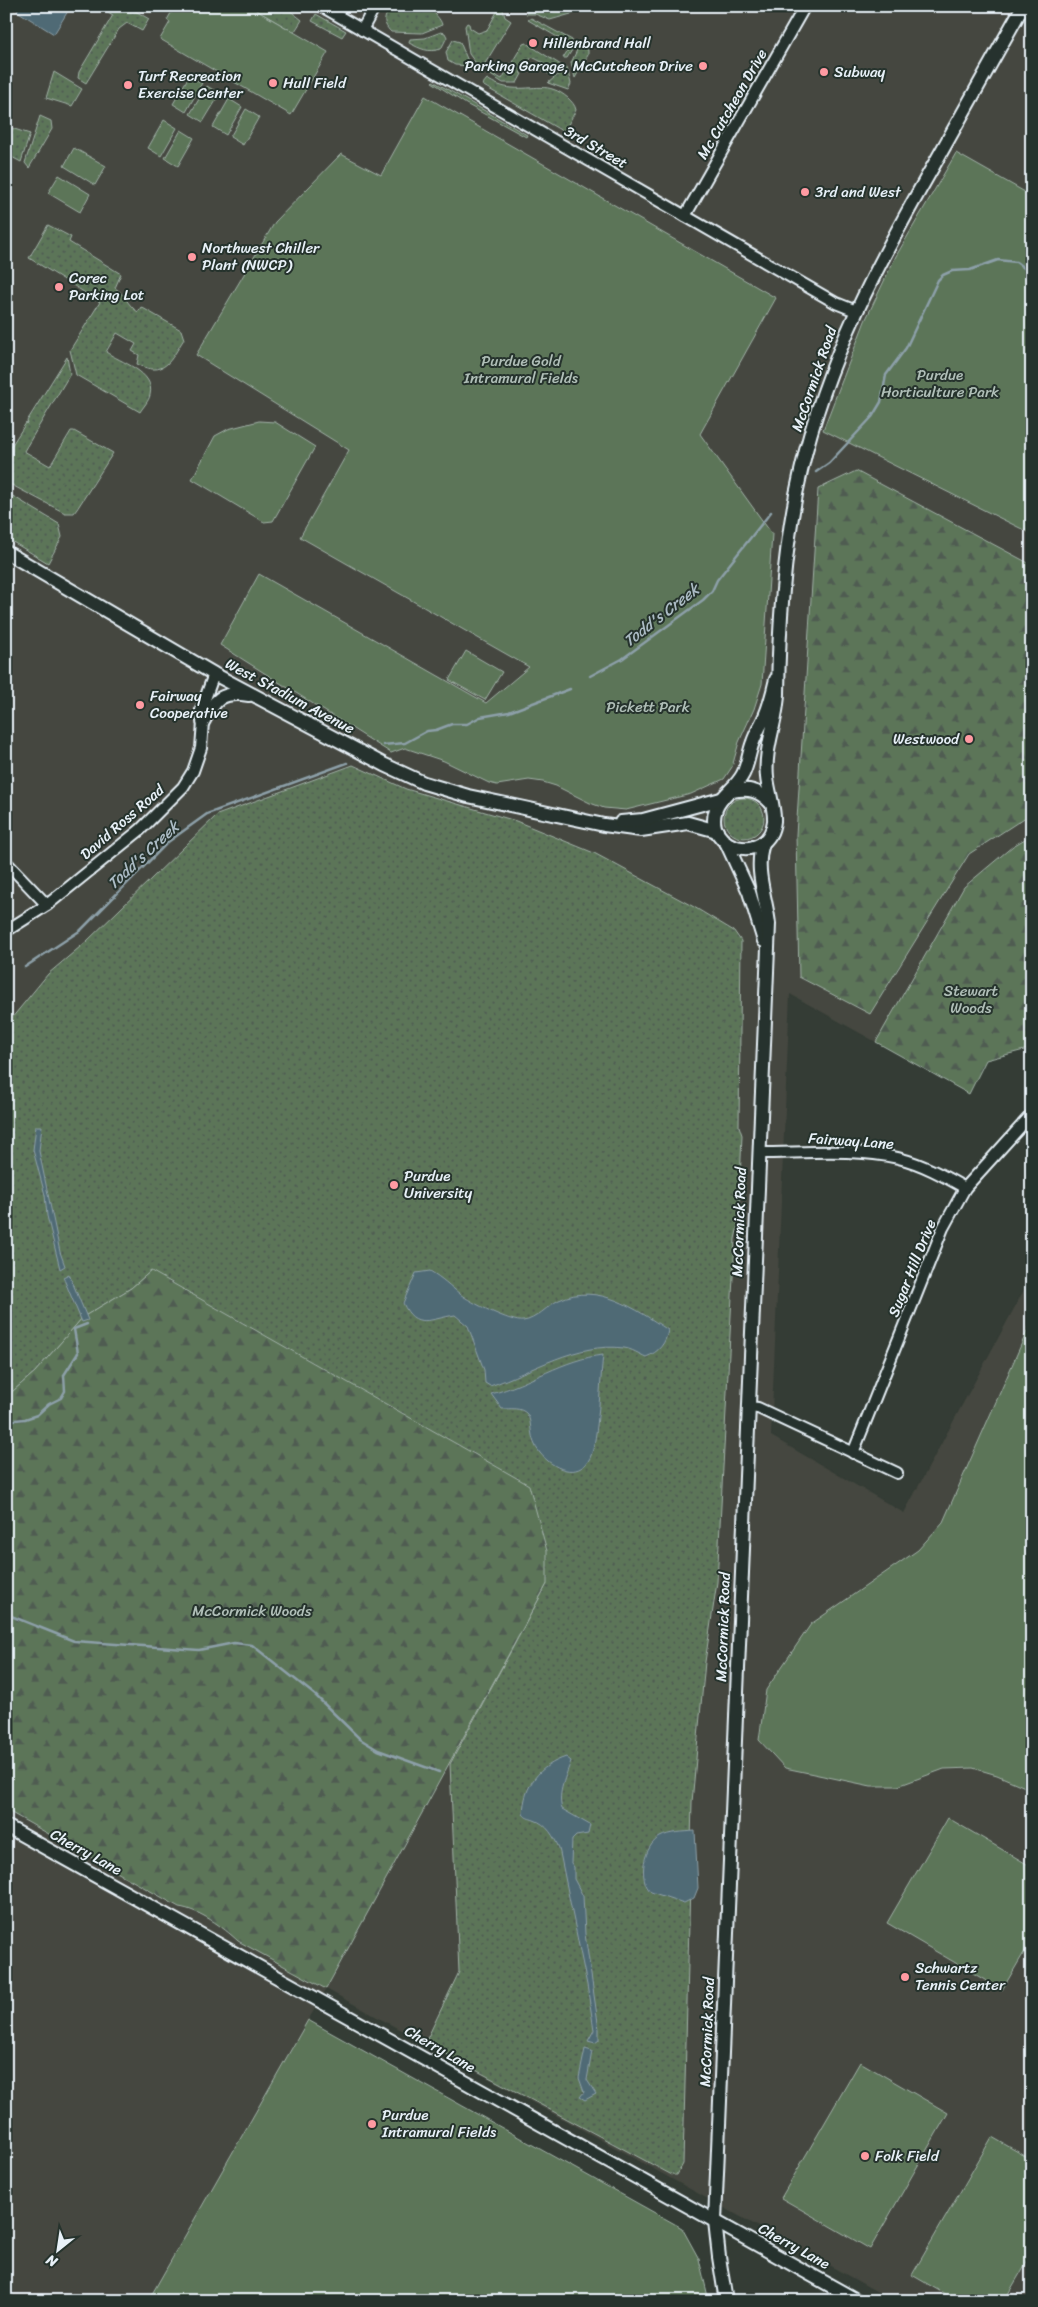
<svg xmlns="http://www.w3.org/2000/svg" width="1038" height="2307" font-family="Sriracha,sans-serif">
  <defs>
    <pattern id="grass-dots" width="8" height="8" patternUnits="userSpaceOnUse" patternTransform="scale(1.25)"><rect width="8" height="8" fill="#5b7459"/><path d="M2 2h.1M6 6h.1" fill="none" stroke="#4f5c51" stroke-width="1.8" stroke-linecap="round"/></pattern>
    <pattern id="forest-firs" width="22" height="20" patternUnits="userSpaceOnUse" patternTransform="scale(1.25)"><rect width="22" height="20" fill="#5b7459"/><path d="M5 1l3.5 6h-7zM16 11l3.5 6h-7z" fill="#4f5c51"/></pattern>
  </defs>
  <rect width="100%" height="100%" fill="#343c35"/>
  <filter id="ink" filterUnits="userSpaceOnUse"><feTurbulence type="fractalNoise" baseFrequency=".02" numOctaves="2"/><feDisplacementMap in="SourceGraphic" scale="10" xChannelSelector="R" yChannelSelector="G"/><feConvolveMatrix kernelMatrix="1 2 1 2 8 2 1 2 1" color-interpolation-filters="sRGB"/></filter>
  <g filter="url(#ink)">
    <path fill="#44473f" d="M 6,6 L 1032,6 L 1032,1051 L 1028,1049 L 986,1060 L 969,1094 L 790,994 L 771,1436 L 904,1513 L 1032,1275 L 1032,2301 L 894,2301 L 326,1989 L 148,2301 L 6,2301 Z"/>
    <g fill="url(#grass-dots)" stroke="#a2b2a8">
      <path d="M 98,6 L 127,6 L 149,19 L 142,31 L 127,23 L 119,29 L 86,83 L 78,78 L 79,72 L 113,15 Z"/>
      <path d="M 249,6 L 284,6 L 302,20 L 295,31 L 292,31 Z"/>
      <path d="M 394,6 L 432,6 C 433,15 441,18 442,25 L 422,33 L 391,32 C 381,22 384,15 394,6 Z"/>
      <path d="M 500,6 L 502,6 L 505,17 L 511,21 L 481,70 L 469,54 L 465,26 L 467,23 L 469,24 L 470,28 L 478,33 L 487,30 Z"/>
      <path d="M 546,6 L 599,6 L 550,20 L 535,14 L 526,14 L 528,11 Z"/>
      <path d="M 316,14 L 346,31 L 342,37 L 312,21 Z"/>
      <path d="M 531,18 L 572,40 L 574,47 L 567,58 L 563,58 L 571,45 L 528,20 Z"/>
      <path d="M 441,32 L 445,33 L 447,37 L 441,49 C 428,53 421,49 409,43 L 410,39 L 425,38 Z"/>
      <path d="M 453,40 L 460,42 L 470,66 L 455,65 L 448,61 L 446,52 Z"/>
      <path d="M 526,43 L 561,65 L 549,74 L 541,69 L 544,63 L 532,57 L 520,73 L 522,74 L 517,83 L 503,83 L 489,74 L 489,72 L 502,79 L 523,44 Z"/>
      <path d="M 582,46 L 588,50 L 588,55 L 575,78 L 571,63 L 578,48 Z"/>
      <path d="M 567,67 L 571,84 L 568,90 L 548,83 Z"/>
      <path d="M 54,72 L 82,89 L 72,106 L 46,98 Z"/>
      <path d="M 487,79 C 495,84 502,87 512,88 C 535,90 548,81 568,98 C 572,102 575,105 576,110 L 564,132 L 482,85 Z"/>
      <path d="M 433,81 L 527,135 L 526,137 L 466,104 L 432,82 Z"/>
      <path d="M 40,116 L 51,121 L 52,129 L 29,168 L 25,163 Z"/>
      <path d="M 8,127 L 30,134 L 21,162 L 6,154 L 6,130 Z"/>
      <path d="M 48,225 L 71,237 L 69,242 L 121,274 L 115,288 C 125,294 127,305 138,312 L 141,307 L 181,330 L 184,339 C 170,361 165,378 137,364 L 139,355 L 132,351 L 136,344 L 117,333 L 106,352 C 120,362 156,372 150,395 C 149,401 143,407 140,412 L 76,375 L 70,350 L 100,302 L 29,258 Z"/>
      <path d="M 67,357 L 70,374 L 24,451 L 50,466 L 71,431 L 74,431 L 113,453 L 77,509 L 74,513 L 65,513 L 6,482 L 6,454 L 26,423 L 28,424 L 27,421 Z"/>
      <path d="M 6,492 L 59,524 L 62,537 L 48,563 L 6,538 Z"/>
      <path d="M 353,765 L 406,789 L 516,821 L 594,853 L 694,907 L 734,931 L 741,941 L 739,1126 L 742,1135 L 738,1226 L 735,1239 L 717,1582 L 705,1662 L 692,1802 L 683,2164 L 677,2175 L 672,2175 L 425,2043 L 459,1972 L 450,1764 L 547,1584 L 151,1271 L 131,1288 L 83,1317 L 35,1372 L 6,1397 L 6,1025 L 48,974 L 87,941 L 217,815 Z"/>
      <circle cx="744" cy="818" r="20"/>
    </g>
    <g fill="url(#forest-firs)" stroke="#a2b2a8">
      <path d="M 856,471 L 1032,565 L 1032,813 L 969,854 L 870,1014 L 799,977 L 796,835 L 818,489 Z"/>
      <path d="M 1032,835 L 1032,1051 L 1028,1049 L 986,1060 L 969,1094 L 876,1042 L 964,887 L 1013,846 Z"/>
      <path d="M 151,1271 L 529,1485 L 547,1551 L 547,1584 L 326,1989 L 238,1941 C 223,1927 200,1910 179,1907 L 6,1810 L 6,1397 L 35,1372 L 83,1317 L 131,1288 Z"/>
    </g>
    <g fill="#5b7459" stroke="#a2b2a8">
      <path d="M 175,6 L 249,6 L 328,52 L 291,115 L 160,39 L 170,22 L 167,20 Z"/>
      <path d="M 189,76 L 202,83 L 186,112 L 173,104 Z"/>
      <path d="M 207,86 L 220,94 L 203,122 L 190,114 Z"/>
      <path d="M 425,96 L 776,298 L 700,434 L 772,534 L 762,684 L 754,709 L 739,742 L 732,767 L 724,779 L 691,794 L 626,810 L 604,808 L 590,803 L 556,786 L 543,782 L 529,780 L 497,785 L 489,783 L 444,761 L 405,748 L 391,753 L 220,645 L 259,574 L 486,703 L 529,667 L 300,537 L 349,450 L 196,355 L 275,222 L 341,154 L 381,175 Z"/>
      <path d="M 229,99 L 242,107 L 226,135 L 213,127 Z"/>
      <path d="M 246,109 L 259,117 L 243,145 L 230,137 Z"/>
      <path d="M 164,120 L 177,128 L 161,156 L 148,148 Z"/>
      <path d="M 181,130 L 194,138 L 178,166 L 165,158 Z"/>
      <path d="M 74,148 L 106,166 L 95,185 L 64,166 Z"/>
      <path d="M 956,153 L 1032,196 L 1032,534 L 823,430 L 865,321 L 896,256 Z"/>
      <path d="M 59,175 L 90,194 L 80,212 L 48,193 Z"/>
      <path d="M 259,421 L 275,422 L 315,447 L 273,521 L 264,522 L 192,479 L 215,436 L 228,429 Z"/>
      <path d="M 466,651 L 502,672 L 485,700 L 449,680 Z"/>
      <path d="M 1032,1320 L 1032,1790 L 997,1775 L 973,1768 L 944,1769 L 898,1786 L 871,1786 L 785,1768 L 759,1740 L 766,1690 L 811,1624 L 918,1550 L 943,1522 Z"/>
      <path d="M 948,1818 L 1032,1867 L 1032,1939 L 1002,1990 L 887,1923 Z"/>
      <path d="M 308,2020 L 682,2228 L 699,2259 L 709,2301 L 148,2301 Z"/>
      <path d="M 860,2062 L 948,2113 L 870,2249 L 781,2198 Z"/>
      <path d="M 992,2137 L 1032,2160 L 1032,2253 L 1004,2301 L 957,2301 L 912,2275 Z"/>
    </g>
    <g fill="#506a75" stroke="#8da0a9">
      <path d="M 20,6 L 71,6 L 54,34 L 17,11 Z"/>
      <path d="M 36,1126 L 42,1126 L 39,1151 L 60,1252 L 65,1266 L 60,1269 L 47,1216 L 45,1195 L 33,1150 Z"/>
      <path d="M 430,1271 C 442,1278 450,1286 460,1294 C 470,1302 512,1323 523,1321 C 536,1320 548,1305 559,1300 C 598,1282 636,1309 668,1330 C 666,1343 659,1352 646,1357 C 639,1354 632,1349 624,1348 C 576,1342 534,1371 490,1386 L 485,1383 L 484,1370 L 468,1326 L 455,1315 C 430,1319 415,1330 403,1303 L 416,1273 Z"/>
      <path d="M 69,1274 L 88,1320 L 82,1322 L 63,1277 Z"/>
      <path d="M 603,1355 C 600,1380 599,1439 590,1458 C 578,1481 552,1468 540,1453 C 528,1439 533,1422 527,1414 C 521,1407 510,1409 502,1409 L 491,1394 C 530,1384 563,1359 603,1355 Z"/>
      <path d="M 566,1757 L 571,1761 C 566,1776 557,1793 562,1809 L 590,1825 L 588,1834 L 576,1836 L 572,1840 L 571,1863 L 574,1867 L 574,1879 L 583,1896 L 585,1934 L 599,2029 L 599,2040 L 595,2043 L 588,2041 L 594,2030 L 587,1985 L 559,1848 C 554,1837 547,1824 534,1820 C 529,1818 527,1819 523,1814 C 524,1785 539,1766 566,1757 Z"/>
      <path d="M 695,1831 L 698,1888 L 694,1898 L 684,1903 L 651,1892 C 637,1879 644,1845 660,1837 C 669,1832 684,1832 695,1831 Z"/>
      <path d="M 585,2049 L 592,2051 L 587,2080 L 596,2094 L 585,2100 L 580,2097 L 584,2092 L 579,2078 Z"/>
    </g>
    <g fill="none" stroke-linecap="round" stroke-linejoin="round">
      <g stroke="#8da0a9" stroke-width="2.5">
        <path d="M 816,472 L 829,463 L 872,417 L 881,402 L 886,375 L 906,348 L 938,280 L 943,275 L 952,271 L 970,270 L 998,260 L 1016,262 L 1032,274"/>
        <path d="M 590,676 L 622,659 L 703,600 L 712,591 L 717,580 L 771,512"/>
        <path d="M 383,745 L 405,743 L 427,731 L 436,730 L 452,724 L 467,724 L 480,717 L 509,712 L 570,689"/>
        <path d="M 25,967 L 81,930 L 168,842 L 207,814 L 347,763"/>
        <path d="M 6,1421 L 25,1419 L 37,1415 L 49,1404 L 61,1398 L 65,1391 L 64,1375 L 78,1353 L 74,1329 L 87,1324"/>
        <path d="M 6,1614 L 74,1641 L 199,1650 L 234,1643 L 252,1645 L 315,1695 L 360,1739 L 378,1750 L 439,1772"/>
      </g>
      <defs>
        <g id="minor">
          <path d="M 321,6 L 836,303 L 856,311"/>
          <path d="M 362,30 L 375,6"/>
          <path d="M 685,216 L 805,6"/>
          <path d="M 6,862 L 47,905"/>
          <path d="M 6,931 L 47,905 L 140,830 L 183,787 L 193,771 L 201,748 L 203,722 L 201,710 L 214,674"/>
          <path d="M 759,1153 C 803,1153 855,1148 898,1158 C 923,1164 944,1176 965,1188"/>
          <path d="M 748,1407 L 758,1408 L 897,1473"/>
          <path d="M 853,1453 L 943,1228 L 965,1188 L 1032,1114"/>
        </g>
        <g id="tertiary">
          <path d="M 6,552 L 214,674 L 385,765 L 424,783 L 468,796 L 604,825 L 641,830 L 688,823 L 717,831"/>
          <path d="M 776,679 C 773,692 770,705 765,716 C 761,725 756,733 753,742 C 749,752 748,764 743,774 C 736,788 721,795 716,809 C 702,850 769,866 774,821 C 775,809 768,790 767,777 C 764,748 777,722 778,694 C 779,619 784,544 801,471 C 826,360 879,261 935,163 C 964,111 994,58 1023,6"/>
          <path d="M 203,722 C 215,699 221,691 249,695"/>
          <path d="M 732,791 C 749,788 759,790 771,803"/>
          <path d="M 621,822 L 643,820 L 721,799"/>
          <path d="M 726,842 L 749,892 L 764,941"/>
          <path d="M 6,1826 L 858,2301"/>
          <path d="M 726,2301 L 719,2257 L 715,2221 L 769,924 C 766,896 754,870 763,843"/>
        </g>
      </defs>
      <use href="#minor" stroke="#e8f1f8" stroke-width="14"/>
      <use href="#tertiary" stroke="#e8f1f8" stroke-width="16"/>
      <use href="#minor" stroke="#26332d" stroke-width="10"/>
      <use href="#tertiary" stroke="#26332d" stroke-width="12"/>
    </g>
  </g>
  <g fill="#ff9aa2" stroke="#26332d" stroke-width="2">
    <circle cx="533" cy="43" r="5"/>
    <circle cx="703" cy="66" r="5"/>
    <circle cx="824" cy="72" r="5"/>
    <circle cx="273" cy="83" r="5"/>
    <circle cx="128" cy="85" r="5"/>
    <circle cx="805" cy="192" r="5"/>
    <circle cx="192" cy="257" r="5"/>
    <circle cx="59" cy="287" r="5"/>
    <circle cx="140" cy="705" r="5"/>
    <circle cx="969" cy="739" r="5"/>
    <circle cx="394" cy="1185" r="5"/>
    <circle cx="905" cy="1977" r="5"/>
    <circle cx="372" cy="2124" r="5"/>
    <circle cx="865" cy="2156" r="5"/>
  </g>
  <g text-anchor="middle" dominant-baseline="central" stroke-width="4" stroke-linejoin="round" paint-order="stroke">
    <g font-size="15" fill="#e8f1f8" stroke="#26332d" text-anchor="start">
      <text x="543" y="43">Hillenbrand Hall</text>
      <text x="693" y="66" text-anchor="end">Parking Garage, McCutcheon Drive</text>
      <text x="834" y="72">Subway</text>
      <text x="138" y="76">Turf Recreation<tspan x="138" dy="17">Exercise Center</tspan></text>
      <text x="283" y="83">Hull Field</text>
      <text x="815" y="192">3rd and West</text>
      <text x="202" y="248">Northwest Chiller<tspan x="202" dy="17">Plant (NWCP)</tspan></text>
      <text x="69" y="278">Corec<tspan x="69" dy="17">Parking Lot</tspan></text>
      <text x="150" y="696">Fairway<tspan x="150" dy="17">Cooperative</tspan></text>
      <text x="959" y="739" text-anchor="end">Westwood</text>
      <text x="404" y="1176">Purdue<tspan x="404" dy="17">University</tspan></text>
      <text x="915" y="1968">Schwartz<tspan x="915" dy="17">Tennis Center</tspan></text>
      <text x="382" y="2115">Purdue<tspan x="382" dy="17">Intramural Fields</tspan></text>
      <text x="875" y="2156">Folk Field</text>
    </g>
    <g font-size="15" fill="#e8f1f8" stroke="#26332d">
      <text transform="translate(732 104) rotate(-60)">Mc Cutcheon Drive</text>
      <text transform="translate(596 147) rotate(30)">3rd Street</text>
      <text transform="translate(814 379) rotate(-71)">McCormick Road</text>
      <text transform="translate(290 696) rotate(28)">West Stadium Avenue</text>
      <text transform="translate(122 822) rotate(-41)">David Ross Road</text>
      <text transform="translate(851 1141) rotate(4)">Fairway Lane</text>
      <text transform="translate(739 1222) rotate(-88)">McCormick Road</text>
      <text transform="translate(912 1268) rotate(-68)">Sugar Hill Drive</text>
      <text transform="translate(723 1627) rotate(-88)">McCormick Road</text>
      <text transform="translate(86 1852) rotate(29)">Cherry Lane</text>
      <text transform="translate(707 2032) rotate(-88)">McCormick Road</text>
      <text transform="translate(440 2049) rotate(30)">Cherry Lane</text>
      <text transform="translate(794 2246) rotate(29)">Cherry Lane</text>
    </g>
    <g font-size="15" fill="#b0bfb8" stroke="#26332d">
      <text x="521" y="361">Purdue Gold<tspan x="521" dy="17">Intramural Fields</tspan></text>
      <text x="940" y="375">Purdue<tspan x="940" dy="17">Horticulture Park</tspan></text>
      <text x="648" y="707">Pickett Park</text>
      <text x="971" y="991">Stewart<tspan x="971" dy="17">Woods</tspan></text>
      <text x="252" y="1611">McCormick Woods</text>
    </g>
    <g font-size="16" font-style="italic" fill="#abbbc4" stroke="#26332d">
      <text transform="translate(661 615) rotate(-38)">Todd's Creek</text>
      <text transform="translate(143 855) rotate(-43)">Todd's Creek</text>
    </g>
  </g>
  <rect width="1038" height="2307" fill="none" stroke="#26332d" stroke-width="25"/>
  <rect x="12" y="12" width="1013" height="2282" fill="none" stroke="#e8f1f8" stroke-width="2" filter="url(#ink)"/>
  <g transform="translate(58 2250) rotate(210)" stroke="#26332d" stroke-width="4" paint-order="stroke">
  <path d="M0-4L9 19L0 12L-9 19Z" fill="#e8f1f8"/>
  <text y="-8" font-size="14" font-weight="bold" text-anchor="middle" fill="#e8f1f8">N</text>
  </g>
</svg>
